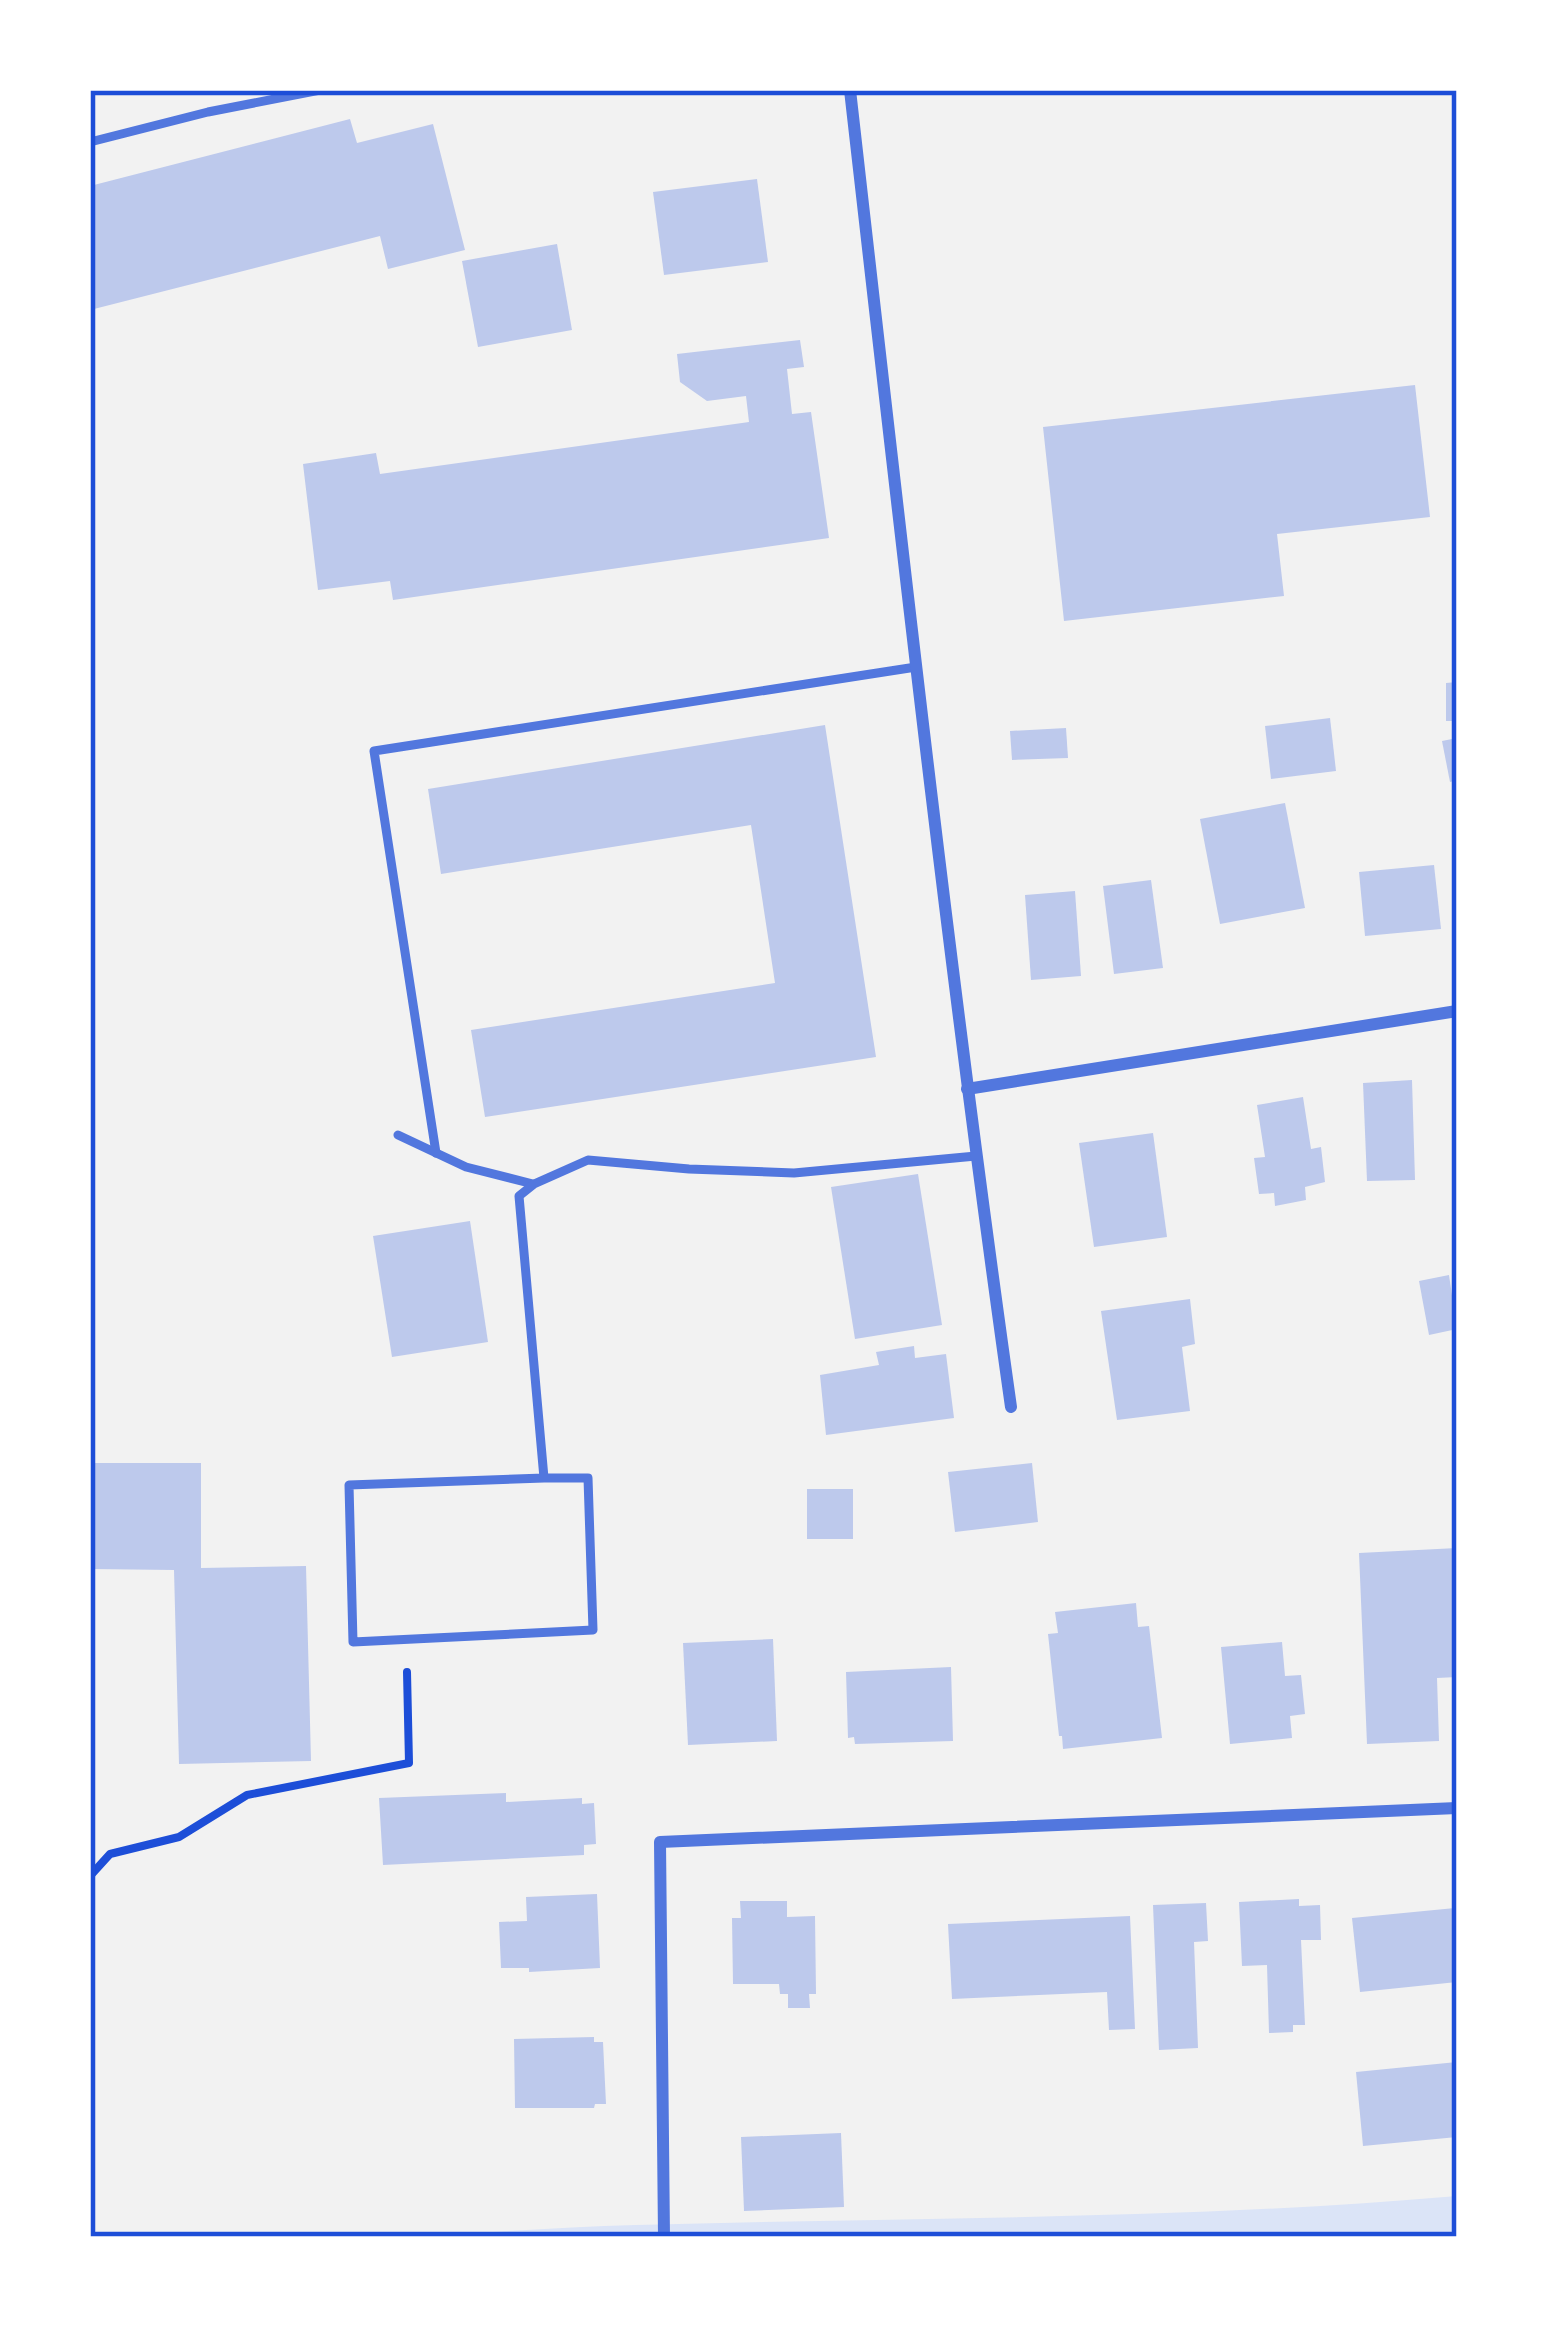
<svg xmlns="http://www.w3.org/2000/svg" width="1547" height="2327" font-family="'Source Serif 4',serif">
  <rect width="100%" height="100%" fill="#f2f2f2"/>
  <path fill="#dbe4f7" d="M 1457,2196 L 1457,2237 L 408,2237 C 484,2233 560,2227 636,2225 C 910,2217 1184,2220 1457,2196 Z"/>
  <g fill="#bdc9ec">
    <path d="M 350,119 L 357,143 L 433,124 L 465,250 L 388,269 L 380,236 L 90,310 L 90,186 Z"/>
    <path d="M 757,179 L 768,262 L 664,275 L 653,192 Z"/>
    <path d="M 557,244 L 572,330 L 478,347 L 462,261 Z"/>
    <path d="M 800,340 L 804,367 L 787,369 L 792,414 L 811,412 L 829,538 L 393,600 L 390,581 L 318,590 L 303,464 L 376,453 L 380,474 L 749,422 L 746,396 L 707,401 L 680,382 L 677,354 Z"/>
    <path d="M 1415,385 L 1430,517 L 1277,534 L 1284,596 L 1064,621 L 1043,427 Z"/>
    <path d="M 1457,682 L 1457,721 L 1446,721 L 1446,683 Z"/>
    <path d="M 1330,718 L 1336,771 L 1271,779 L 1265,726 Z"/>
    <path d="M 825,725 L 876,1057 L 485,1117 L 471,1030 L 775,983 L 751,825 L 441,874 L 428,789 Z"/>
    <path d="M 1066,728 L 1068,758 L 1012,760 L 1010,731 Z"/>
    <path d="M 1457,738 L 1457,780 L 1450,782 L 1442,741 Z"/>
    <path d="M 1285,803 L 1305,908 L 1220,924 L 1200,819 Z"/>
    <path d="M 1434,865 L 1441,929 L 1365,936 L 1359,872 Z"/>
    <path d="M 1151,880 L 1163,968 L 1114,974 L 1103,886 Z"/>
    <path d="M 1075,891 L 1081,976 L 1031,980 L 1025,895 Z"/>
    <path d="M 1412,1080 L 1415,1180 L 1367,1181 L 1363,1083 Z"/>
    <path d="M 1303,1097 L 1311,1149 L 1321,1147 L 1325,1182 L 1305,1187 L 1306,1200 L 1275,1206 L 1274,1193 L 1259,1194 L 1254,1158 L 1265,1157 L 1257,1105 Z"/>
    <path d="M 1153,1133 L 1167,1237 L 1094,1247 L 1079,1143 Z"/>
    <path d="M 918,1174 L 942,1325 L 855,1339 L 831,1187 Z"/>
    <path d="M 470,1221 L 488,1342 L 392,1357 L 373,1236 Z"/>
    <path d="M 1449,1275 L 1457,1329 L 1429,1335 L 1419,1281 Z"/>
    <path d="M 1190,1299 L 1195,1344 L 1182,1347 L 1190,1411 L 1117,1420 L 1101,1311 Z"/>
    <path d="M 914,1346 L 915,1358 L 946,1354 L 954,1418 L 826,1435 L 820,1375 L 879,1365 L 876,1352 Z"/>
    <path d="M 90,1463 L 201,1463 L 201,1568 L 306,1566 L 311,1761 L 179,1764 L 174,1570 L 90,1569 Z"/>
    <path d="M 1032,1463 L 1038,1522 L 955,1532 L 948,1472 Z"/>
    <rect x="807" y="1489" width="46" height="50"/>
    <path d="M 1457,1548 L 1457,1677 L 1437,1678 L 1439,1741 L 1367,1744 L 1359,1553 Z"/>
    <path d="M 1136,1603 L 1138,1627 L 1149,1626 L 1162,1738 L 1063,1749 L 1062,1736 L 1059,1736 L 1048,1634 L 1058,1633 L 1055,1612 Z"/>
    <path d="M 773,1639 L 777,1741 L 688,1745 L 683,1643 Z"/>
    <path d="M 1282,1642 L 1285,1676 L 1301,1675 L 1305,1714 L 1290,1716 L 1292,1738 L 1230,1744 L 1221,1647 Z"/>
    <path d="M 951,1667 L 953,1741 L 855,1744 L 854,1737 L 848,1738 L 846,1672 Z"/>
    <path d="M 506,1793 L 506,1802 L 582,1798 L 582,1804 L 594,1803 L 596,1844 L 584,1845 L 584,1855 L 383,1865 L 379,1798 Z"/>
    <path d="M 597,1894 L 600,1968 L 529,1972 L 529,1968 L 501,1968 L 499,1922 L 527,1921 L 526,1897 Z"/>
    <path d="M 1299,1899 L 1299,1906 L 1320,1905 L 1321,1940 L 1301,1940 L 1305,2025 L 1293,2025 L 1293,2032 L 1269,2033 L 1267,1965 L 1242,1966 L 1239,1902 Z"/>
    <path d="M 740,1901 L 787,1901 L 787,1917 L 815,1916 L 816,1994 L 809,1994 L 810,2008 L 788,2008 L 788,1994 L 780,1994 L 779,1984 L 733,1984 L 732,1918 L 741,1918 Z"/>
    <path d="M 1206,1903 L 1208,1941 L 1194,1942 L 1198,2048 L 1159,2050 L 1153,1905 Z"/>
    <path d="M 1455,1908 L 1457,1982 L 1360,1992 L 1352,1918 Z"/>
    <path d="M 1130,1916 L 1135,2029 L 1109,2030 L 1107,1992 L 952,1999 L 948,1924 Z"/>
    <path d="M 594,2037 L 594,2042 L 603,2042 L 606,2104 L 595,2104 L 594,2108 L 515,2108 L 514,2039 Z"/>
    <path d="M 1457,2062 L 1457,2137 L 1363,2146 L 1356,2072 Z"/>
    <path d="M 841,2133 L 844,2207 L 744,2211 L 741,2137 Z"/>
  </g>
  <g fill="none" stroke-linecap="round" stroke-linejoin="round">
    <path stroke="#1d4ed8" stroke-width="8" d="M 90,1876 L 110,1854 L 179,1837 L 247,1795 L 409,1763 L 407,1672"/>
    <g stroke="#5277de" stroke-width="9">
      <path d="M 90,142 L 208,112 L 320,90"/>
      <path d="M 398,1135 L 466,1167 L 533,1184"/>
      <path d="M 436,1153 L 374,751 L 916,667"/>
      <path d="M 544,1478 L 588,1478 L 593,1630 L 353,1642 L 349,1485 L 544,1478 L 519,1196 L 534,1184 L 588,1160 L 689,1169 L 794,1173 L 976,1156"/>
    </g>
    <g stroke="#5277de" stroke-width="12">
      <path d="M 850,90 C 900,530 949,969 1011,1407"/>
      <path d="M 967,1089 L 1457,1011"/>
      <path d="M 664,2237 L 660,1842 L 1457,1808"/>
    </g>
  </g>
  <rect width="1547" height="2327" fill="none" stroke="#ffffff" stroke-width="186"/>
  <rect x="93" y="93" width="1361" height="2141" fill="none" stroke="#1d4ed8" stroke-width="4.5"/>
</svg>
